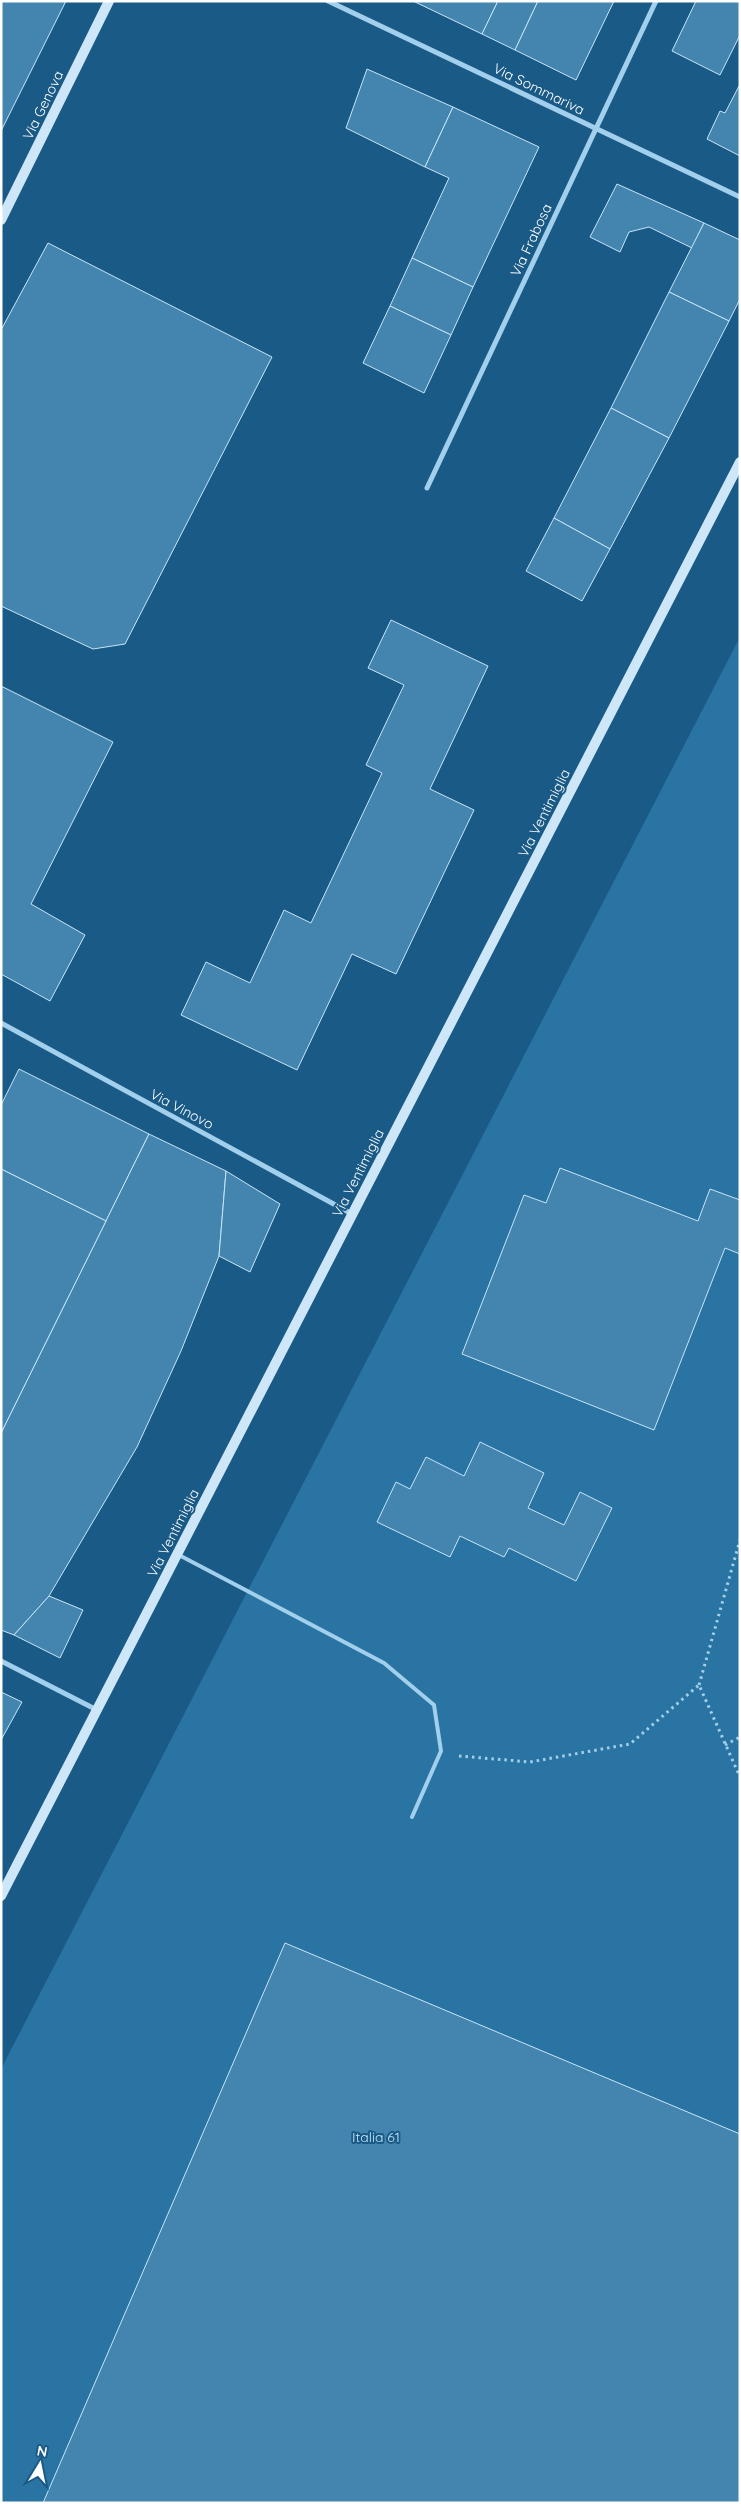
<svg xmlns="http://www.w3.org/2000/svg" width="741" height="2504" font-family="Quicksand,sans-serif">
  <rect width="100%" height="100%" fill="#1a5a86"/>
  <path fill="#2a74a3" d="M 740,637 L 740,2503 L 1,2503 L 1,2069 Z"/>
  <g fill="#4385af" stroke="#c6e5f9">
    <path d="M 1,1 L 66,1 L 1,131 Z"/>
    <path d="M 413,1 L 498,1 L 482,34 Z"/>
    <path d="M 498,1 L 538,1 L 515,50 L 482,34 Z"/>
    <path d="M 538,1 L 614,1 L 576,80 L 515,50 Z"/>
    <path d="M 696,1 L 740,1 L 740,35 L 720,75 L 672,51 Z"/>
    <path d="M 367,69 L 453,107 L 425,167 L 346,128 Z"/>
    <path d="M 739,86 L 740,87 L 740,156 L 707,139 L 720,111 L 725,113 Z"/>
    <path d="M 453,107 L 539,147 L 473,287 L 412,258 L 449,178 L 425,167 Z"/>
    <path d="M 617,184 L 704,223 L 692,248 L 649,227 L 629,232 L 620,252 L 590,237 Z"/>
    <path d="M 704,223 L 740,240 L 740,299 L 729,321 L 669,292 Z"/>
    <path d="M 48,243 L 272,357 L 125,644 L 93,649 L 1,606 L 1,330 Z"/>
    <path d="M 412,258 L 473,287 L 451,335 L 390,306 Z"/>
    <path d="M 669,292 L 729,321 L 669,438 L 611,408 Z"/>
    <path d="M 390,306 L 451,335 L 424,393 L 363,363 Z"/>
    <path d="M 611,408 L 669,438 L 610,549 L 554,518 Z"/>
    <path d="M 554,518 L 610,549 L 582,601 L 526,571 Z"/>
    <path d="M 391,620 L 488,666 L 430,789 L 474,810 L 396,974 L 352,954 L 297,1070 L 181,1015 L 206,962 L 250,983 L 284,910 L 311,923 L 382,773 L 366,765 L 404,685 L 368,668 Z"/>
    <path d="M 1,686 L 113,742 L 31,904 L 85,935 L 50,1001 L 1,974 Z"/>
    <path d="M 19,1069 L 149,1134 L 106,1221 L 1,1169 L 1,1105 Z"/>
    <path d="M 149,1134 L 226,1171 L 219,1256 L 181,1351 L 137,1447 L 49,1596 L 14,1635 L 1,1630 L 1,1433 Z"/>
    <path d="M 560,1168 L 698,1221 L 710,1189 L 740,1200 L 740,1254 L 725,1248 L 654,1430 L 462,1354 L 524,1195 L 546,1203 Z"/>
    <path d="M 1,1169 L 106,1221 L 1,1433 Z"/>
    <path d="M 226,1171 L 280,1204 L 250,1272 L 219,1256 Z"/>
    <path d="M 480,1442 L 544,1473 L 528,1508 L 564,1525 L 580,1492 L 612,1508 L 576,1581 L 509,1548 L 504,1557 L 460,1536 L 450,1557 L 377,1522 L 396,1482 L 410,1489 L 426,1457 L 464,1476 Z"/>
    <path d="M 49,1596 L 83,1610 L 60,1658 L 14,1635 Z"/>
    <path d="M 1,1692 L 22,1702 L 1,1740 Z"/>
    <path d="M 285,1943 L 740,2134 L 740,2503 L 43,2503 Z"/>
  </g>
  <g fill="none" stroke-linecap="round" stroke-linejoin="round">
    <g stroke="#a1cfec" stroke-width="3" stroke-dasharray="2.5 4" stroke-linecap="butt">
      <path d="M 699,1685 L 740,1540"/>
      <path d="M 725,1745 L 740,1737"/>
      <path d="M 459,1756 L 530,1762 L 630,1744 L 699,1685 L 740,1777"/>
    </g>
    <path stroke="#a1cfec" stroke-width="4" d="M 177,1554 L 384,1663 L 434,1705 L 441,1751 L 412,1817"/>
    <g stroke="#a1cfec" stroke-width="5">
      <path d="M 328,1 L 740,197"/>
      <path d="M 427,488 L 656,1"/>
      <path d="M 1,1023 L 352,1214"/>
      <path d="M 1,1661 L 97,1710"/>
    </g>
    <g stroke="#cde7f9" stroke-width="10">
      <path d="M 1,220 L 109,1"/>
      <path d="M 1,1896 L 740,462"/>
    </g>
  </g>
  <g text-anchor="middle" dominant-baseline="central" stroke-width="4" stroke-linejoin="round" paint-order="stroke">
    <g font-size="14" fill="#fff" stroke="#1a5a86">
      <text transform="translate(539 89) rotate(26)">Via Sommariva</text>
      <text transform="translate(43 105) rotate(-64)">Via Genova</text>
      <text transform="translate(531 240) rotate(-65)">Via Frabosa</text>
      <text transform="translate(544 813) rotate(-63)">Via Ventimiglia</text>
      <text transform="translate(182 1109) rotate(28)">Via Vinovo</text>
      <text transform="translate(358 1173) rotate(-63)">Via Ventimiglia</text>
      <text transform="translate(173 1533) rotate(-63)">Via Ventimiglia</text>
    </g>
    <g font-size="14" fill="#c6e5f9" stroke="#1a5a86">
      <text x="376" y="2137">Italia 61</text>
    </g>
  </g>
  <rect width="741" height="2504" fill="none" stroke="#ffffff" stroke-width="5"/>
  <g transform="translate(40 2464) rotate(10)" stroke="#1a5a86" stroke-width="4" paint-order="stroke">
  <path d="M0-4L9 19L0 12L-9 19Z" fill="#ffffff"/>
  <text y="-8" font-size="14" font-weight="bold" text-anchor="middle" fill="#ffffff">N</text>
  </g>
</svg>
